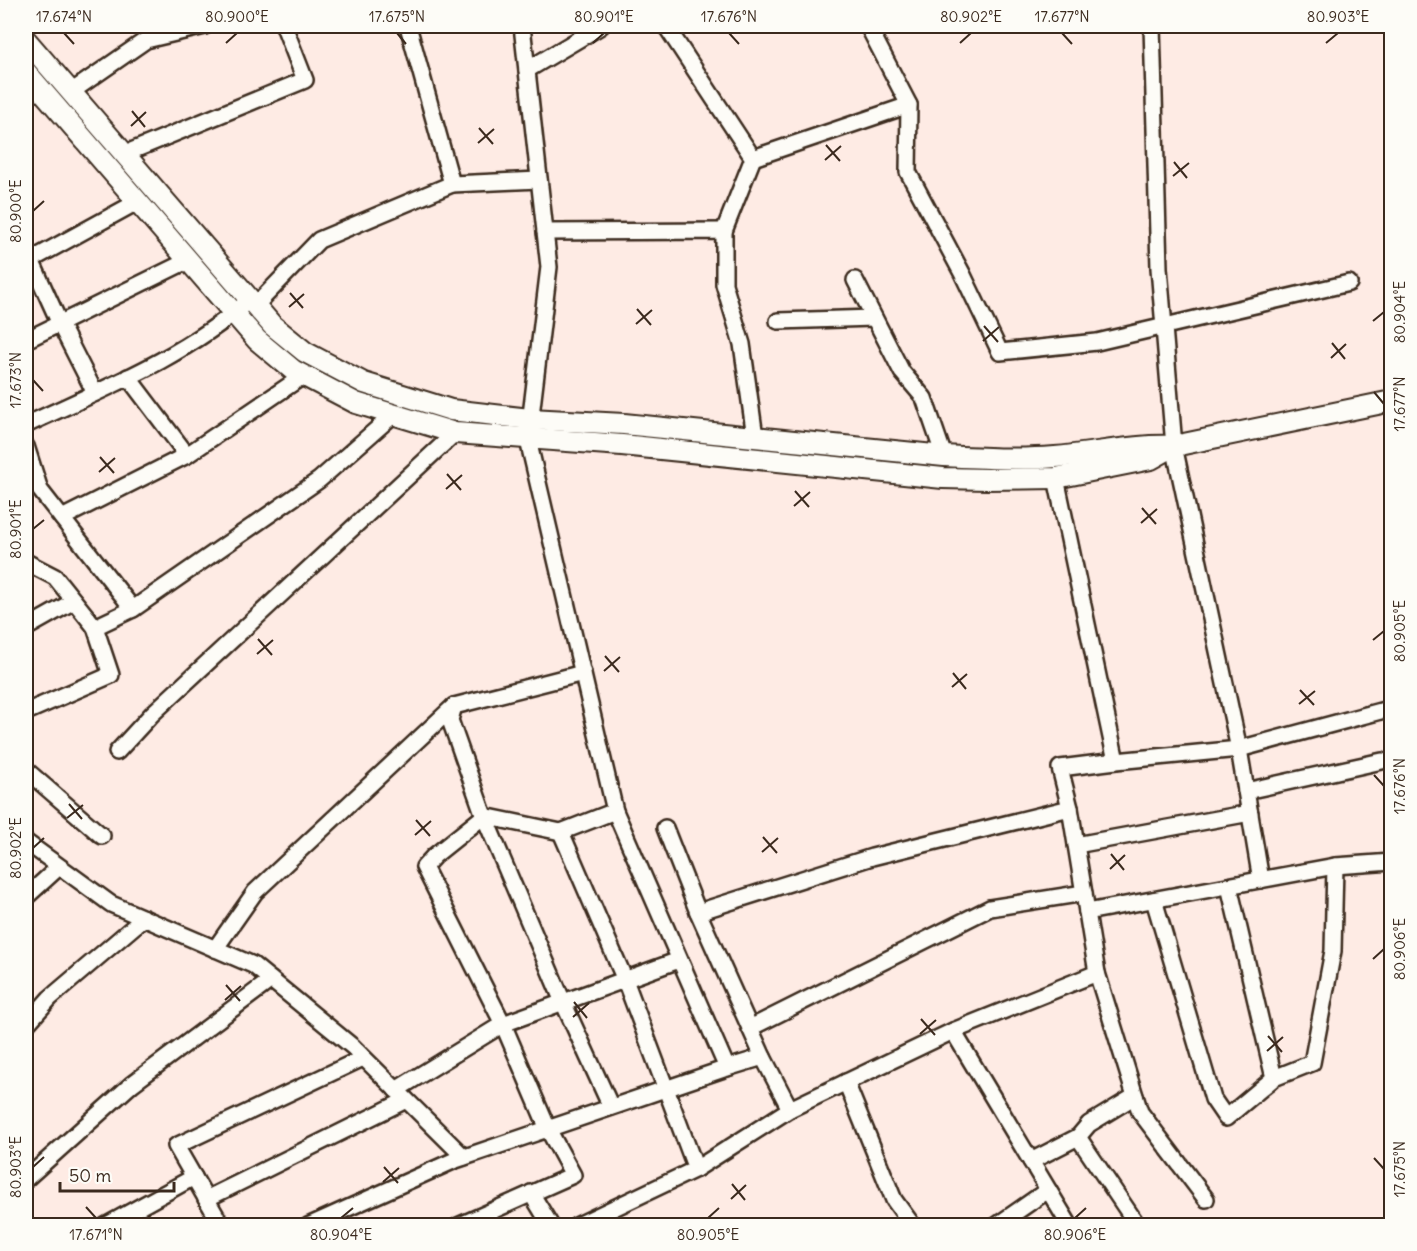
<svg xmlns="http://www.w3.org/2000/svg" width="1417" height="1251" font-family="Delius,sans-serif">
  <rect width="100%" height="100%" fill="#feebe4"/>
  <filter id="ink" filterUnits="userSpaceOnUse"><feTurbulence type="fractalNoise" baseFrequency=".0167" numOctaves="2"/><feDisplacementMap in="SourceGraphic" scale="12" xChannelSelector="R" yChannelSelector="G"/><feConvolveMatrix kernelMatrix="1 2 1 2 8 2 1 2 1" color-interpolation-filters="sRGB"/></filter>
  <g filter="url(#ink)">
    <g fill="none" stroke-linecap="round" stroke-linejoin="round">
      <defs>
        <g id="minor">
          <path d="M 666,26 L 753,158 L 724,231"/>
          <path d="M 868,26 L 909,105"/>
          <path d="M 1152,26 L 1159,268 L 1174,446 L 1239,749 L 1261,880"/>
          <path d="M 527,70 L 601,26"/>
          <path d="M 71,92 L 146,40 L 205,26"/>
          <path d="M 124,154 L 305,80 L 284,26"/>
          <path d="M 753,158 L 909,105 L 908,172 L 962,273 L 1000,352 L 1097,342 L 1349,283"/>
          <path d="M 452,184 L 539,180"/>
          <path d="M 545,232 L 724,231 L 724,284 L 742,344 L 755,437"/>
          <path d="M 26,253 L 31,260 L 137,202"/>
          <path d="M 26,263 L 31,260 L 60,324 L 95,393"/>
          <path d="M 855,280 L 902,372 L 924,398 L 944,456"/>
          <path d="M 255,306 L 319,240 L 452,184 L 408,26"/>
          <path d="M 778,321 L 874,318"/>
          <path d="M 26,340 L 187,261"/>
          <path d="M 128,377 L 187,455"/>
          <path d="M 26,425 C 103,389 185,357 249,300"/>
          <path d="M 26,446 L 40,490 L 133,609 L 319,480 L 393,415"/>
          <path d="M 1056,478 L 1116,761 L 1060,768 L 1070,808 L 1097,973 L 953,1031 L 1070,1226"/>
          <path d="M 62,518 L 187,455 L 303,376"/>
          <path d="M 26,562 L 55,577 L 95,627"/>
          <path d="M 26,628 L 74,601"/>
          <path d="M 454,706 L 450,720 L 484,816 L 563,1002 L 611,1107"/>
          <path d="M 26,712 L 111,675 L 95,627 L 133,609"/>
          <path d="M 117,752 L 152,714 L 455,433"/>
          <path d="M 1116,761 L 1239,749 L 1392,708"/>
          <path d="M 26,770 L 102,836"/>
          <path d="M 1246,791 L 1382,761"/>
          <path d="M 484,816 L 561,832 L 615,811"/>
          <path d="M 665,828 L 698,912 L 872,857 L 1070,808"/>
          <path d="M 561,832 L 625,980 L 696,1169 L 576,1226"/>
          <path d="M 26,842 L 111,904 L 253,965 L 353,1047 L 464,1157"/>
          <path d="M 1076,845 L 1250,813"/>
          <path d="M 1229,886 L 1274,1078"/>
          <path d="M 26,897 L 59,867"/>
          <path d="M 1154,900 L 1213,1099 L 1226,1118 L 1274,1078 L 1312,1063 L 1333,951 L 1335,866"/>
          <path d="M 698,912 L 763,1057"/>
          <path d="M 1087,912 L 1335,866 L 1392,862"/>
          <path d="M 215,949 L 255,892 L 454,706 L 583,673"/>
          <path d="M 1097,973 L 1140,1112 L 1206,1199"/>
          <path d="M 26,1025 L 50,998 L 144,918"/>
          <path d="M 750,1028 L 990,908 L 1084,893"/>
          <path d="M 727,1068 L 763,1057 L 790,1109 L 953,1031"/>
          <path d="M 846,1082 L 894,1200 L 913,1226"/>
          <path d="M 396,1090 L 503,1024 L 679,960"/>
          <path d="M 1078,1137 L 1138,1226"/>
          <path d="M 1031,1161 L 1078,1137 L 1089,1124 L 1135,1096"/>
          <path d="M 696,1169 L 790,1109"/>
          <path d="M 26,1179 L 132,1084 L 271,980"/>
          <path d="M 531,1193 L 551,1226"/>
          <path d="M 206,1199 L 406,1100"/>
          <path d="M 105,1226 L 194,1177"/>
          <path d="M 222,1226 L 176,1146 L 363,1058"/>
          <path d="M 308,1226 L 453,1161 L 727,1068 L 615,811 L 528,440 L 549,267 L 522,26"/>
          <path d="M 458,1226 L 573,1175 L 548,1129 L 503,1024 L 424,867 L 434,856 L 484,816"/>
          <path d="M 996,1226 L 1048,1190"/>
        </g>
        <g id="major">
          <path d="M 26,40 L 272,325 L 305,352 L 364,383 L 451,410 L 530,419 L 624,424 L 944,456 C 981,458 1018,460 1055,457 C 1095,454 1133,444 1174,446 L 1392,401"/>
          <path d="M 26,72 L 257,340 L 293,370 L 356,403 L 455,433 L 622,445 L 943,478 L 987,479 L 1056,478 L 1151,459 L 1174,446"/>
        </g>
      </defs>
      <use href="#minor" stroke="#3b2a1e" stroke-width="20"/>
      <use href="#major" stroke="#3b2a1e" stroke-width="24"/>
      <use href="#minor" stroke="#fdfcf7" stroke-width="15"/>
      <use href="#major" stroke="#fdfcf7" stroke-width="20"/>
    </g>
  </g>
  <path fill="none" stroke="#3b2a1e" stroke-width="2" d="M 64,33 L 74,44M 397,33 L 406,44M 729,33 L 739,44M 1062,33 L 1072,44M 226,43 L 237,33M 593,43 L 604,33M 960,43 L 971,33M 1326,43 L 1338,33M 132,111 L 145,127M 131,126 L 146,112M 479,128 L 493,144M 478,143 L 494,129M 826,145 L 840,161M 825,160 L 841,146M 1174,162 L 1187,178M 1173,176 L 1189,163M 33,211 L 44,201M 290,293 L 303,308M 289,307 L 304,294M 637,309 L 651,325M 1373,321 L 1384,312M 636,324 L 652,310M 984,326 L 998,342M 983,341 L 999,327M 1332,343 L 1345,359M 1331,358 L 1346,344M 33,380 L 43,391M 1374,392 L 1384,404M 100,457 L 114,473M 99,472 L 115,458M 447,474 L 461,490M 446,489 L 462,475M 795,491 L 809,507M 794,506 L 810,492M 1142,508 L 1156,524M 1141,523 L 1157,509M 33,529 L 44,520M 258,639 L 272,655M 1373,640 L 1384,631M 257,654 L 273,640M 605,656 L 619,672M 604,671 L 620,657M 953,673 L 966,689M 952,687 L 967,674M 1300,690 L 1314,705M 1299,704 L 1315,691M 1374,775 L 1384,786M 69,804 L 82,819M 67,818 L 83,805M 416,820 L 430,836M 415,835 L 431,821M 763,837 L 777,853M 33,848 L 44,838M 762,852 L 778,838M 1111,854 L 1124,870M 1110,869 L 1125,855M 1373,959 L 1384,949M 226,985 L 240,1001M 225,1000 L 241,986M 574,1002 L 587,1018M 573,1017 L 589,1003M 921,1019 L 935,1035M 920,1034 L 936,1020M 1268,1036 L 1282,1052M 1267,1051 L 1283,1037M 1374,1158 L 1384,1169M 33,1167 L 44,1157M 384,1167 L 398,1183M 383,1182 L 399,1168M 732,1184 L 745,1200M 731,1199 L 746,1185M 86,1207 L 96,1218M 341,1218 L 353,1208M 708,1218 L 719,1208M 1075,1218 L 1086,1208"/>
  <rect width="1417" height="1251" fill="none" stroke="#fdfcf7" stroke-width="66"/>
  <path d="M60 1182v9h114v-9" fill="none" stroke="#3b2a1e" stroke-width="3"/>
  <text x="69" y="1182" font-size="18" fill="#3b2a1e" stroke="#fdfcf7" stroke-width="4.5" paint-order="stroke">50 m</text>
  <rect x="33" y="33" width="1351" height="1185" fill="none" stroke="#3b2a1e" stroke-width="2"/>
  <g font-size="15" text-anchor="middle" fill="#3b2a1e">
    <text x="64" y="22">17.674°N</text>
    <text x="237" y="22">80.900°E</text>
    <text x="397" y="22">17.675°N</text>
    <text x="604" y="22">80.901°E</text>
    <text x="729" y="22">17.676°N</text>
    <text x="971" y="22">80.902°E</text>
    <text x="1062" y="22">17.677°N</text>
    <text x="1338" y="22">80.903°E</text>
    <text transform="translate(16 211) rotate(-90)" y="5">80.900°E</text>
    <text transform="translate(1400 312) rotate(-90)" y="5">80.904°E</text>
    <text transform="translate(16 380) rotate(-90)" y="5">17.673°N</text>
    <text transform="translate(1400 404) rotate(-90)" y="5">17.677°N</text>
    <text transform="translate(16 529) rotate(-90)" y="5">80.901°E</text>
    <text transform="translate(1400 631) rotate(-90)" y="5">80.905°E</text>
    <text transform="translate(1400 786) rotate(-90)" y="5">17.676°N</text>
    <text transform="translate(16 848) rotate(-90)" y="5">80.902°E</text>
    <text transform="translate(1400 949) rotate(-90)" y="5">80.906°E</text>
    <text transform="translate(16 1167) rotate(-90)" y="5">80.903°E</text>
    <text transform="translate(1400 1169) rotate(-90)" y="5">17.675°N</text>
    <text x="96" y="1240">17.671°N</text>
    <text x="341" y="1240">80.904°E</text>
    <text x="708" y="1240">80.905°E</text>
    <text x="1075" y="1240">80.906°E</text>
  </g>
</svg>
